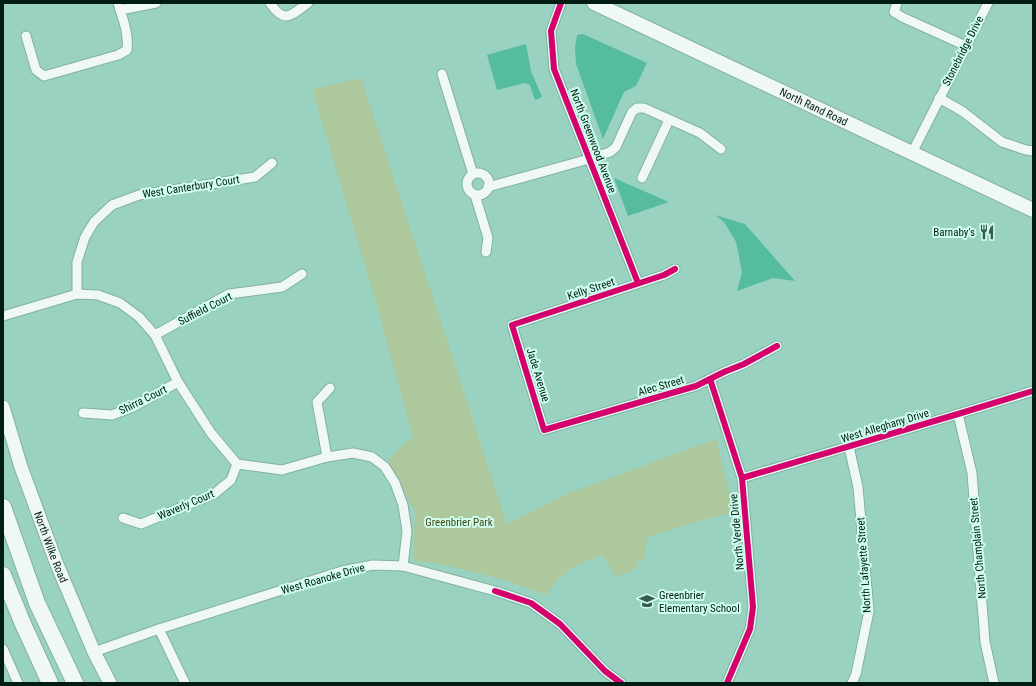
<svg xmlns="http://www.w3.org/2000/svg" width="1036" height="686" font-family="'Roboto Condensed',sans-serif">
  <rect width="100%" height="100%" fill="#9ad2c1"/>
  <path fill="#acc89c" d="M 361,78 L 507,524 L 569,493 L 716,439 L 734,512 L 710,518 L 648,537 L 644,560 L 636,563 L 639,568 L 616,577 L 603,555 L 575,566 L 559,579 L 546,595 L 501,579 L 440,564 L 413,561 L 415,512 L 388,460 L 413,436 L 370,282 L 312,89 Z"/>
  <g fill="#55bca0">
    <path d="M 583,34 L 647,63 L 636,86 L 624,92 L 603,139 L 576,64 L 575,48 L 577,35 Z"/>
    <path d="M 526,44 L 531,71 L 542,97 L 535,100 L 530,85 L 524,83 L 497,90 L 487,55 Z"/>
    <path d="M 614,178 L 669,202 L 628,216 Z"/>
    <path d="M 715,215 L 745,224 L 795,281 L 773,278 L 737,291 L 742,272 L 736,242 L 724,222 Z"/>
  </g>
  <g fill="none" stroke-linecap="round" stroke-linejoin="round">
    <defs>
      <g id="street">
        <path d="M 270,3 C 285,25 291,15 308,3"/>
        <path d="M 561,3 L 551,31 L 554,69 L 638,283"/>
        <path d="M 897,3 L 894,12 L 902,17 L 966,46"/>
        <path d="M 120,10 L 156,3"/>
        <path d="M 26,36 L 36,70 L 44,76 L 118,55 L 127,50 C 129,34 123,19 118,3"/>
        <path d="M 442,74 L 473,174"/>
        <path d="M 939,98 L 962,111 L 1002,142 L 1026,150 L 1033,151"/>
        <path d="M 912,153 L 988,3"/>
        <circle cx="478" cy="184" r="11"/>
        <path d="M 642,178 L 669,120"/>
        <path d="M 488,187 L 589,159 L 610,152 L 616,147 L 632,112 L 637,108 L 644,108 L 700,133 L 721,149"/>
        <path d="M 475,195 L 488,238 L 486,252"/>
        <path d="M 675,269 L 664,275 L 512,325 L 544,430 L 696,386 L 724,372 L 744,364 L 777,346"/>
        <path d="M 77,294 L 77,262 L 85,237 L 94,222 L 112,205 L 139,195 L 255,177 L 272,163"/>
        <path d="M 3,316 L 77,294 L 98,295 L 120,303 L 139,317 L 155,335 L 178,382 L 211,433 L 237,464 L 282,470 L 327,457 L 353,453 L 372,457 L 385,467 L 395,483 L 403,505 L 407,531 L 403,566"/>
        <path d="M 155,335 L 229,294 L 282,287 L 302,274"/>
        <path d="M 710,379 L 742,478 L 753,607 L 750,629 L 727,683"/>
        <path d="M 83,413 L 112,415 L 133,407 L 178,382"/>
        <path d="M 958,414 L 972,473 L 985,642 L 994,683"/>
        <path d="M 849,447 L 858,487 L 869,611 L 856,674 L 852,683"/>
        <path d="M 327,457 L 317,402 L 330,388"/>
        <path d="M 742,478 L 958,414 L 1033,391"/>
        <path d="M 123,518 L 141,524 L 214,494 L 231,480 L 237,464"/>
        <path d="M 159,629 L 185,683"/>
        <path d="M 3,649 L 18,683"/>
        <path d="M 94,652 L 159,629 L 342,571 L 373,565 L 403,566 L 495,591 L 531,603 L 560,624 L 605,671 L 621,683"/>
      </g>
      <g id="secondary">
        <path id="s1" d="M 3,407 L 21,467 L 56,562 L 94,652 L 110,683"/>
      </g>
      <g id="primary">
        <path id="s2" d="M 594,3 L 912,153 L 1033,210"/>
      </g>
      <g id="highway">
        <path d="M 3,507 L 37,603 L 75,683"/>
        <path d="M 3,575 L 23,624 L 50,683"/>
      </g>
    </defs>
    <use href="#street" stroke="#83b0a3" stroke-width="11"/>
    <use href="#secondary" stroke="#83b0a3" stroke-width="15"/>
    <use href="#primary" stroke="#83b0a3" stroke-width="16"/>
    <use href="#highway" stroke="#83b0a3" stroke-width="18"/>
    <use href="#street" stroke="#f0f8f6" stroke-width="9"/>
    <use href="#secondary" stroke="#f0f8f6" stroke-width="13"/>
    <use href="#primary" stroke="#f0f8f6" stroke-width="14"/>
    <use href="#highway" stroke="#f0f8f6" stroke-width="16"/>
    <defs>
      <g id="cycleway">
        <path d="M 561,3 L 551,31 L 554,69 L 638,283"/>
        <path d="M 675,269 L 664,275 L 512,325 L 544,430 L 696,386 L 724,372 L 744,364 L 777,346"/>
        <path d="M 710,379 L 742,478 L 753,607 L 750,629 L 727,683"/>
        <path d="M 742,478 L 958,414 L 1033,391"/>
        <path d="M 495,591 L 531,603 L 560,624 L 605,671 L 621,683"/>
      </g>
    </defs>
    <use href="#cycleway" stroke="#cffeee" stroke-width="8"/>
    <use href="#cycleway" stroke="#d6006c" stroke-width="6"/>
  </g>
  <defs>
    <symbol id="restaurant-bare" viewBox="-9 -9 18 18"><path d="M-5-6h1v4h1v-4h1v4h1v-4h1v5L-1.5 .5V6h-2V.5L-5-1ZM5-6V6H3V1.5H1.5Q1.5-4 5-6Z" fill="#365c51" stroke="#cffeee" stroke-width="2.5" paint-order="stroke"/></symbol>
    <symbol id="school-bare" viewBox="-9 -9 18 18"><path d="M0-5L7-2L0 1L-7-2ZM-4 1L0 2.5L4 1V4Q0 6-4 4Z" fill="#365c51" stroke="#cffeee" stroke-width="2.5" paint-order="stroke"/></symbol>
  </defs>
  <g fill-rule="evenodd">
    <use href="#restaurant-bare" x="976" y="221" width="22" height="22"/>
    <use href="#school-bare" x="636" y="590" width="22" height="22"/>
  </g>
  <g text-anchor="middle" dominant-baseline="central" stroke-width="4" stroke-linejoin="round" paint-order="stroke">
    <g font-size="11" fill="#001c14" stroke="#cffeee">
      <text transform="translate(963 51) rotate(-63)">Stonebridge Drive</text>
      <text stroke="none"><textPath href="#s2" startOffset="243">North Rand Road</textPath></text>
      <text transform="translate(593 141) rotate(69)">North Greenwood Avenue</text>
      <text transform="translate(191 187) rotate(-9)">West Canterbury Court</text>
      <text transform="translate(591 289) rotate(-18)">Kelly Street</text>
      <text transform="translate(205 309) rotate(-27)">Suffield Court</text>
      <text transform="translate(538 375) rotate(73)">Jade Avenue</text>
      <text transform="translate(661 386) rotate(-16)">Alec Street</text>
      <text transform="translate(143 400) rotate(-26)">Shirra Court</text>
      <text transform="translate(885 426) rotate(-17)">West Alleghany Drive</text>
      <text transform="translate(186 505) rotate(-23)">Waverly Court</text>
      <text transform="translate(737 532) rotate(-95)">North Verde Drive</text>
      <text stroke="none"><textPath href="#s1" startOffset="148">North Wilke Road</textPath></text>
      <text transform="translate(978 548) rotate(-95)">North Champlain Street</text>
      <text transform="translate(864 565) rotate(-94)">North Lafayette Street</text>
      <text transform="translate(323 579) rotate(-16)">West Roanoke Drive</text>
    </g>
    <g font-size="11" fill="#001c14" stroke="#cffeee" text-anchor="end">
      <text x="975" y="232">Barnaby's</text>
      <text x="659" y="595" text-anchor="start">Greenbrier<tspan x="659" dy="13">Elementary School</tspan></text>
    </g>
    <g font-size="11" fill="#464816" stroke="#cffeee">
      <text x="459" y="522">Greenbrier Park</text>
    </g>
  </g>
  <rect width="1036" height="686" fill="none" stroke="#001c14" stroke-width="8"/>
</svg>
